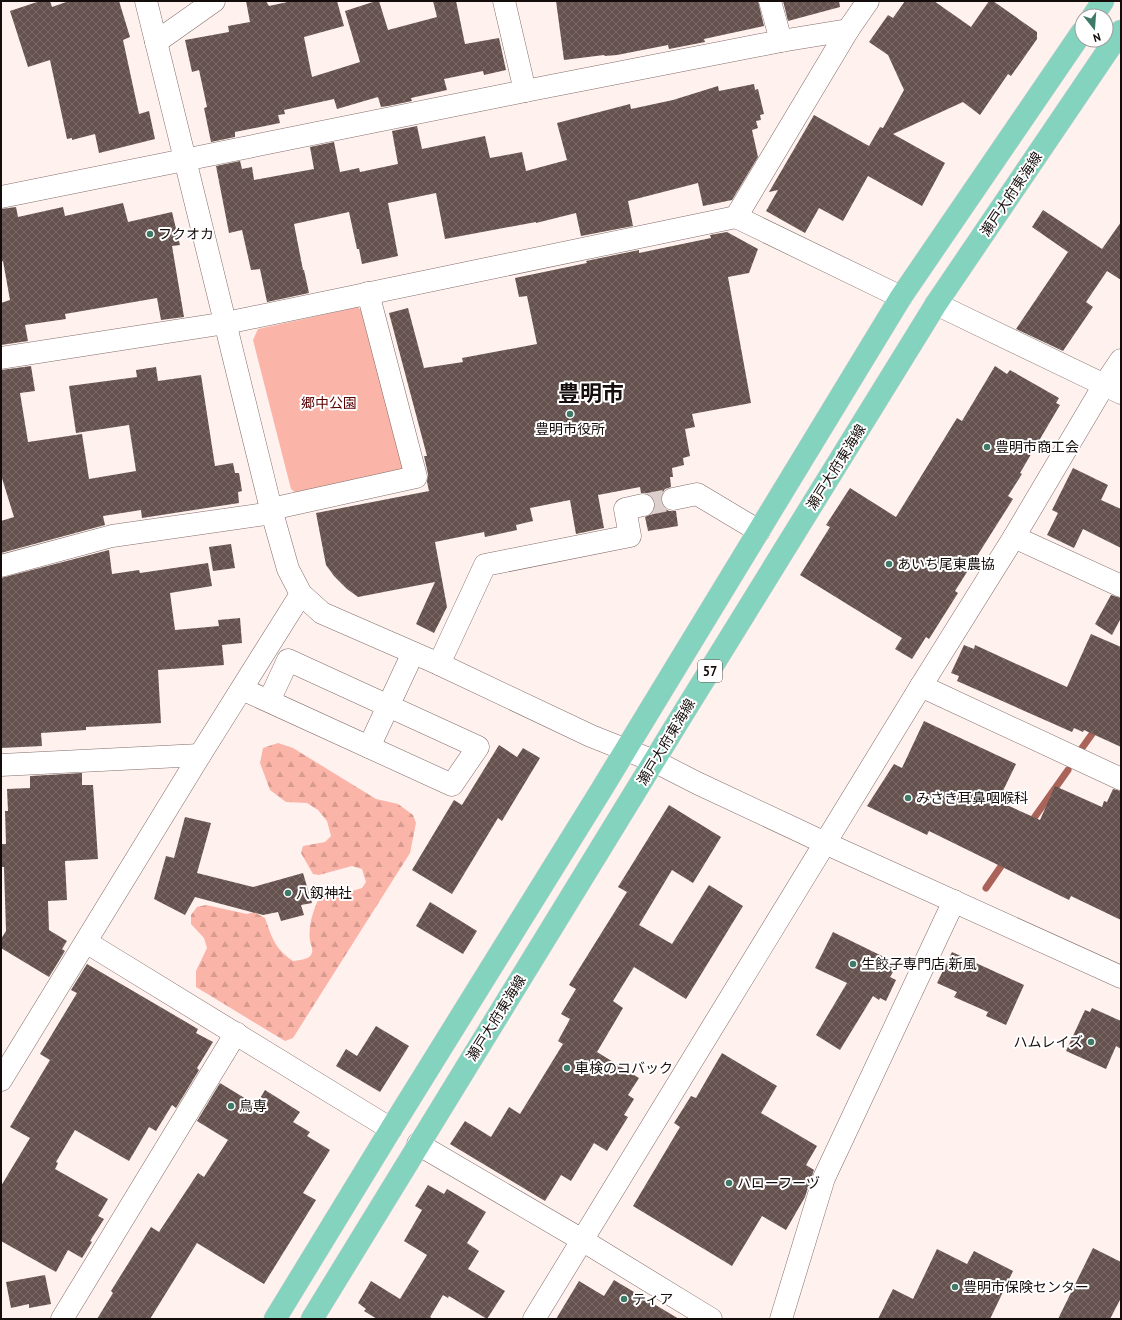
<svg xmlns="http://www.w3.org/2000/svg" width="1122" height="1320" font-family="'PT Sans','Noto Sans JP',sans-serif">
  <defs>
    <pattern id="forest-firs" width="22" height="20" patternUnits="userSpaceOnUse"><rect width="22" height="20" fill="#fbb4a8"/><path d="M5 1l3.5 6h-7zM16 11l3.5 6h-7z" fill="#d69a8f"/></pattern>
    <pattern id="building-cross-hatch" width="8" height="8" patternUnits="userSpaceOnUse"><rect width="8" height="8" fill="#65524e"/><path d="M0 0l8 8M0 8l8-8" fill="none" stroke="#7a6b68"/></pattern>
  </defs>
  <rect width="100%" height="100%" fill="#fff1ee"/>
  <path fill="url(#forest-firs)" d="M 278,743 L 293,748 L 376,799 L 398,804 L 413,815 L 416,823 L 410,853 L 293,1038 L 285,1041 L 196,987 L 196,971 L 207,948 L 204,938 L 191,924 L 191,915 L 197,907 L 206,905 L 247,914 L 254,912 L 265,918 C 272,938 275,949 293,961 C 299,960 307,960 311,955 C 314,950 311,946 310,941 C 308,926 313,911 319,898 L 325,895 L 332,897 L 362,888 L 366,882 L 362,869 L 352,866 L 319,875 L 313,874 L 301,853 L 303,846 L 325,842 L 331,836 L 327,821 L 318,810 L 307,803 L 286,802 L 270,790 L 260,763 L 263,748 Z"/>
  <path fill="#fbb4a8" d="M 358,307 L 367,317 L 405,466 L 396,474 L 300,496 L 291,489 L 253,340 L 258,329 Z"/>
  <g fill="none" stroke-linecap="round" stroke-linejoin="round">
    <g stroke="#a96359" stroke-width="7">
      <path d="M 1082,748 L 1097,727"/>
      <path d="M 1029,825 L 1068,770"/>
      <path d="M 986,888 L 1006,859"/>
    </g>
  </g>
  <g fill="url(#building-cross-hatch)">
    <path d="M 40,1 L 50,1 L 52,7 L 69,1 L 119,1 L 130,37 L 123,40 L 139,114 L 149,111 L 155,139 L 99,153 L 95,134 L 72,140 L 72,138 L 67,139 L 50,60 L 28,67 L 10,11 Z"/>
    <path d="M 246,1 L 266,1 L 269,6 L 292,1 L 337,1 L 344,26 L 304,37 L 312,77 L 360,62 L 345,11 L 376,1 L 379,1 L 388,30 L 437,17 L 433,1 L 456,1 L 465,44 L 499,38 L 506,70 L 484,75 L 483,71 L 444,79 L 447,90 L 411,98 L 412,101 L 388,106 L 381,107 L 378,97 L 337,109 L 334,99 L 284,110 L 285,114 L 278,115 L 280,123 L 235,132 L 235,137 L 211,142 L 204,108 L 207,107 L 199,70 L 192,72 L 185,40 L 229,32 L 228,26 L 250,22 Z"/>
    <path d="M 556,1 L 758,1 L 764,26 L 704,39 L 705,42 L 669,49 L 668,45 L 617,55 L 605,56 L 604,55 L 564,60 Z"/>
    <path d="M 783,1 L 839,1 L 840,7 L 788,21 Z"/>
    <path d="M 905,1 L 934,1 L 971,27 L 989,1 L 993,1 L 1037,32 L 1037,39 L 1011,76 L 1008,74 L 980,115 L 963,102 L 893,134 L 945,163 L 922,206 L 868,176 L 843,221 L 819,208 L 805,233 L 766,211 L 778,190 L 769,192 L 814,115 L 869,146 L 880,127 L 883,128 L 904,90 L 888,55 L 869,42 L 888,15 L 893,18 Z"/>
    <path d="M 754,84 L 755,90 L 758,89 L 764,114 L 760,115 L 761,120 L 756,121 L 758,128 L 752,130 L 758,157 L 732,200 L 703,206 L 698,183 L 628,201 L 633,226 L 581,236 L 576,213 L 536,223 L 536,222 L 445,239 L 436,193 L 388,203 L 398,256 L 362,264 L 359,249 L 357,249 L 349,212 L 294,224 L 303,270 L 304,270 L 309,293 L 267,302 L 260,269 L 251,270 L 242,230 L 229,233 L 216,166 L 240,161 L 242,169 L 252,167 L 254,180 L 314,169 L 310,147 L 334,142 L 340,172 L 359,168 L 360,172 L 398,164 L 392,131 L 417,126 L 422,149 L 485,136 L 490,158 L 522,152 L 526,171 L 567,160 L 557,123 L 630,104 L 631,109 L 673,100 L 718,86 L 719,91 Z"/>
    <path d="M 123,203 L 128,222 L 172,212 L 180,245 L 172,246 L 184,317 L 161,320 L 157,298 L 65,314 L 66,319 L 25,325 L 28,341 L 1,345 L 1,303 L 10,300 L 3,261 L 1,262 L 1,209 L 16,207 L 18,217 L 63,207 L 65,216 Z"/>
    <path d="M 1043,210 L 1102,249 L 1121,222 L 1121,280 L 1107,271 L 1086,302 L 1093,307 L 1063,351 L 1016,329 L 1068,252 L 1032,227 Z"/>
    <path d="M 727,232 L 758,249 L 749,273 L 728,277 L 751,403 L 692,414 L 695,427 L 685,429 L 690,456 L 683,458 L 684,465 L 672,468 L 673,477 L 670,477 L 671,487 L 665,489 L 661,495 L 661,502 L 664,508 L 669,511 L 676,511 L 678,526 L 648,531 L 645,517 L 652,514 L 655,509 L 655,503 L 652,496 L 647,493 L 641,493 L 640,487 L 598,495 L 604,528 L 576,534 L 570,500 L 530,508 L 533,521 L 516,525 L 517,530 L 485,537 L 484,532 L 435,542 L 447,607 L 434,633 L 416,624 L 435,582 L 358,597 L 347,589 L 334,576 L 326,565 L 316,513 L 429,491 L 427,482 L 428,474 L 424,456 L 427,456 L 389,313 L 408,308 L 424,368 L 463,362 L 462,358 L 537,344 L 527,296 L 519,297 L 515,278 L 587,263 L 586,261 L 639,250 L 639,253 L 711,238 L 710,235 Z"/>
    <path d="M 31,366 L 35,391 L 20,393 L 28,442 L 82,434 L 89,479 L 136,471 L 129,425 L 76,433 L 69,386 L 137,377 L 136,370 L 156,367 L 158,381 L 201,375 L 215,466 L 233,463 L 235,473 L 239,473 L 242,491 L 238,492 L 239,503 L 142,518 L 141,510 L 103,516 L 105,525 L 1,553 L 1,521 L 14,517 L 1,475 L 1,370 Z"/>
    <path d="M 995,366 L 1007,374 L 1010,370 L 1059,398 L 1056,403 L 1060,405 L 1020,473 L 1022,474 L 1008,496 L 1013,499 L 955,591 L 958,593 L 929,639 L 926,637 L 912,659 L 895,649 L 902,638 L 800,575 L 830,527 L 826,525 L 850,488 L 896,517 L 957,418 L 962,421 Z"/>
    <path d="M 1073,468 L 1108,485 L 1101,500 L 1121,509 L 1121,548 L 1083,529 L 1074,548 L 1047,535 L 1058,513 L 1052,510 Z"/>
    <path d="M 231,544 L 235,568 L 213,571 L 209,547 Z"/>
    <path d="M 109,550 L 112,574 L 139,570 L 140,573 L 208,563 L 212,586 L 170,593 L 175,630 L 219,626 L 218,620 L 240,618 L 242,643 L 222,645 L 224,665 L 158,670 L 161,723 L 86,727 L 86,730 L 41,733 L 42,746 L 1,748 L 1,578 Z"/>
    <path d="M 1111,595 L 1121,598 L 1121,618 L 1112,635 L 1095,624 Z"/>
    <path d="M 1091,634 L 1121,647 L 1121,747 L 1084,730 L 1083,732 L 1074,728 L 1072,732 L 1029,713 L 957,681 L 959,676 L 951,673 L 964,645 L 974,649 L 975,645 L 1067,687 Z"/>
    <path d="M 924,721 L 1016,764 L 998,801 L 1040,820 L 1055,786 L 1102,807 L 1104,801 L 1107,802 L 1113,789 L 1121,791 L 1121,920 L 1071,896 L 1069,900 L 929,831 L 927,835 L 867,806 L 894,764 L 902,768 Z"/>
    <path d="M 499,745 L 517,757 L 523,748 L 540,758 L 502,821 L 498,818 L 452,894 L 412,870 L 454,800 L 462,805 Z"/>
    <path d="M 82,773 L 82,785 L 93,785 L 98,859 L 65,861 L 67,900 L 48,901 L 49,930 L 67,941 L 62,949 L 65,951 L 49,977 L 1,948 L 1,939 L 6,931 L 4,867 L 1,867 L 1,844 L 6,844 L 5,811 L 8,811 L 7,789 L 30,788 L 30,776 Z"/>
    <path d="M 669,805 L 721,837 L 693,883 L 672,870 L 639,925 L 672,944 L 709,885 L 743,906 L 686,999 L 634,967 L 613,1001 L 623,1008 L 597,1052 L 639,1078 L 628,1095 L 634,1099 L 624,1115 L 628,1117 L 607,1151 L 594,1143 L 571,1181 L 561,1175 L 545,1201 L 450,1144 L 465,1121 L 491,1137 L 509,1107 L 520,1114 L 563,1044 L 558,1041 L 570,1019 L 561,1014 L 576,989 L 569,985 L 627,892 L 618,887 Z"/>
    <path d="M 185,817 L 211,823 L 197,873 L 253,887 L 303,873 L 312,903 L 301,905 L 304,915 L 281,921 L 278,912 L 263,915 L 195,897 L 185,915 L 154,899 L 166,856 L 174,858 Z"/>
    <path d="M 430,902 L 477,931 L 463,954 L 416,926 Z"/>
    <path d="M 833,932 L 886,958 L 884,961 L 896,967 L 890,977 L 896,980 L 886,1001 L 880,998 L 879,1000 L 873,996 L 840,1050 L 816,1035 L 847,983 L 815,968 Z"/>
    <path d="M 952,952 L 1024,985 L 1006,1025 L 986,1016 L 988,1012 L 954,997 L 957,992 L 937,983 Z"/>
    <path d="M 87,964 L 198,1029 L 196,1033 L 213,1042 L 197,1068 L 199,1070 L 176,1108 L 172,1105 L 156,1131 L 149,1127 L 129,1161 L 75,1130 L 56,1162 L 58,1163 L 55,1169 L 108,1199 L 98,1216 L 104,1219 L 90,1241 L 92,1242 L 82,1258 L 68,1250 L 56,1272 L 1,1241 L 1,1186 L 30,1138 L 10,1127 L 50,1060 L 40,1054 L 77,993 L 71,990 Z"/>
    <path d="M 1092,1008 L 1121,1021 L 1121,1049 L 1116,1046 L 1106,1069 L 1066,1051 L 1085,1010 L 1090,1012 Z"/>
    <path d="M 376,1026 L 409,1046 L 380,1092 L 336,1066 L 346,1049 L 357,1056 Z"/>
    <path d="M 722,1053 L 777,1086 L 761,1113 L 817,1146 L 806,1165 L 814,1170 L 805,1197 L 786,1230 L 762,1216 L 732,1266 L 633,1206 L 680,1127 L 674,1123 L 691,1096 L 696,1098 Z"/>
    <path d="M 220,1083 L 256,1105 L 265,1090 L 300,1112 L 293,1122 L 310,1132 L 307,1136 L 330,1150 L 303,1193 L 316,1200 L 264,1284 L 197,1243 L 150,1319 L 97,1319 L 113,1293 L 111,1291 L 151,1227 L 159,1232 L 198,1173 L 204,1177 L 228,1140 L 197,1121 Z"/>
    <path d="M 428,1185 L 444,1194 L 447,1189 L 486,1212 L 467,1243 L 479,1251 L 468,1269 L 505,1291 L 487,1319 L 449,1296 L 448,1298 L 443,1295 L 430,1317 L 433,1319 L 377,1319 L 364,1311 L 366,1309 L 358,1303 L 371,1281 L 400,1299 L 427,1255 L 404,1241 L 422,1210 L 415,1206 Z"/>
    <path d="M 1093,1248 L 1121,1262 L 1121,1298 L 1110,1319 L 1058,1319 Z"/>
    <path d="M 937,1249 L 967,1264 L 974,1251 L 1013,1271 L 990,1319 L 878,1319 L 893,1289 L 913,1299 Z"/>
    <path d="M 45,1275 L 51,1304 L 29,1308 L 29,1304 L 11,1308 L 6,1282 Z"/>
    <path d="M 614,1280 L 679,1319 L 556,1319 L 579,1281 L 604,1296 Z"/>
  </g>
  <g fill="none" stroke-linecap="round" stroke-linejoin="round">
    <path stroke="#dccfcc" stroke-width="22" stroke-dasharray="22 11" stroke-linecap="butt" d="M 643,505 L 673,499"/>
    <defs>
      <g id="minor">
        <path d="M 146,1 L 271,509 L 288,569 L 301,594 L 322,613 L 439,664 L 591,736 L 654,761 L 697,783 L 825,843 L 1121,977"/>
        <path d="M 504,1 L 525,91"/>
        <path d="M 770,1 L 781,41"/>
        <path d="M 156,42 L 214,1"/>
        <path d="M 1,197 L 525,91 L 781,41 L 848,30"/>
        <path d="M 736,217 L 848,30 L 868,1"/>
        <path d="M 936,304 L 1121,393"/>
        <path d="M 1,358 L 226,323 L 736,217 L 901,297"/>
        <path d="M 673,499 L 697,494 L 759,531"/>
        <path d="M 271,509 L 416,477 L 368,293"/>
        <path d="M 1014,537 L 1121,586"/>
        <path d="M 1,566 L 112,536 L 272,513"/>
        <path d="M 439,664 L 485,565 L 630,536 L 625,509 L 643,505"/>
        <path d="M 921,686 L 1121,779"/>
        <path d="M 242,689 L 452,785 L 478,747 L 288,660 L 269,701"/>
        <path d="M 369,747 L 413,653"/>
        <path d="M 1,765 L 200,755"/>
        <path d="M 86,942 L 391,1129"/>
        <path d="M 1,1080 L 200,755 L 301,594"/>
        <path d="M 418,1144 L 582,1240 L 711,1319"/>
        <path d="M 62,1319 L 236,1033"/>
        <path d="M 534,1319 L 921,686 L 1014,537 L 1104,385 L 1121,360"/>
        <path d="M 781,1319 L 824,1178 L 954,901"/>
      </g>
      <g id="major">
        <path d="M 1093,16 L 1103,1"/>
        <path d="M 275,1319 L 391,1129 L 600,792 L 901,297 L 1082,32"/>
        <path d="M 312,1319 L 681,717 L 936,304 L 1121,31"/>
      </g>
    </defs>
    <use href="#minor" stroke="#826d6a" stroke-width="23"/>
    <use href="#major" stroke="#d5d3d3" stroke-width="23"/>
    <use href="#minor" stroke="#fff" stroke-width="22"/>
    <use href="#major" stroke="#83d3be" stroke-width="22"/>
  </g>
  <g fill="#3d7b68" stroke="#fff" stroke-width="1.5">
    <circle cx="150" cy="234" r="4"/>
    <circle cx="570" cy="414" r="4"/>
    <circle cx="987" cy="447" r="4"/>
    <circle cx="889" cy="564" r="4"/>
    <circle cx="908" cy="798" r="4"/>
    <circle cx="288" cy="893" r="4"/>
    <circle cx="853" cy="964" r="4"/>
    <circle cx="1091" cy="1042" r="4"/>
    <circle cx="567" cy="1068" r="4"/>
    <circle cx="231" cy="1106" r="4"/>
    <circle cx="729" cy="1183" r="4"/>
    <circle cx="955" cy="1287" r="4"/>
    <circle cx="624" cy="1299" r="4"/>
  </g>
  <g text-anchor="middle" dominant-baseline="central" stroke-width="4" stroke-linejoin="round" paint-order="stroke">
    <rect fill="#fff" stroke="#5b5655" stroke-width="1" x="698" y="660" width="24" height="22" rx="3"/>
    <g font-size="13" font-weight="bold" fill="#150d0c">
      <text x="710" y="671">57</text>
    </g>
    <g font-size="14" fill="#150d0c" stroke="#fff">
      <text transform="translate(1011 194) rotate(-56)">瀬戸大府東海線</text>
      <text transform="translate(836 467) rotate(-58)">瀬戸大府東海線</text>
      <text transform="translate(666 742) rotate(-59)">瀬戸大府東海線</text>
      <text transform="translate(496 1018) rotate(-58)">瀬戸大府東海線</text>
    </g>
    <g font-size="14" fill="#150d0c" stroke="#fff" text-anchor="start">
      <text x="158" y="234">フクオカ</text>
      <text x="570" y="429" text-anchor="middle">豊明市役所</text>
      <text x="995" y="447">豊明市商工会</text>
      <text x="897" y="564">あいち尾東農協</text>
      <text x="916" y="798">みさき耳鼻咽喉科</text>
      <text x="296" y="893">八釼神社</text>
      <text x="861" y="964">生餃子専門店 新風</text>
      <text x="1083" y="1042" text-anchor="end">ハムレイズ</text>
      <text x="575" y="1068">車検のコバック</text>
      <text x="239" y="1106">鳥専</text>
      <text x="737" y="1183">ハローフーヅ</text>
      <text x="963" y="1287">豊明市保険センター</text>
      <text x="632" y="1299">ティア</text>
    </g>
    <g font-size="14" fill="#5a0000" stroke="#fff">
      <text x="329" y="403">郷中公園</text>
    </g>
    <g font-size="22" font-weight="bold" fill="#150d0c" stroke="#fff">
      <text x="591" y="393">豊明市</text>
    </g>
  </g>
  <rect width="1122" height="1320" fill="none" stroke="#150d0c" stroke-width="4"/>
  <g transform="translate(1094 28) rotate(163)"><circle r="19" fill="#ffffff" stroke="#a19e9e"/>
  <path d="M0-3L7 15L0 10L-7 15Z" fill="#3d7b68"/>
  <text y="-6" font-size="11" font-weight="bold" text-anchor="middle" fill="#150d0c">N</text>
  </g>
</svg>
